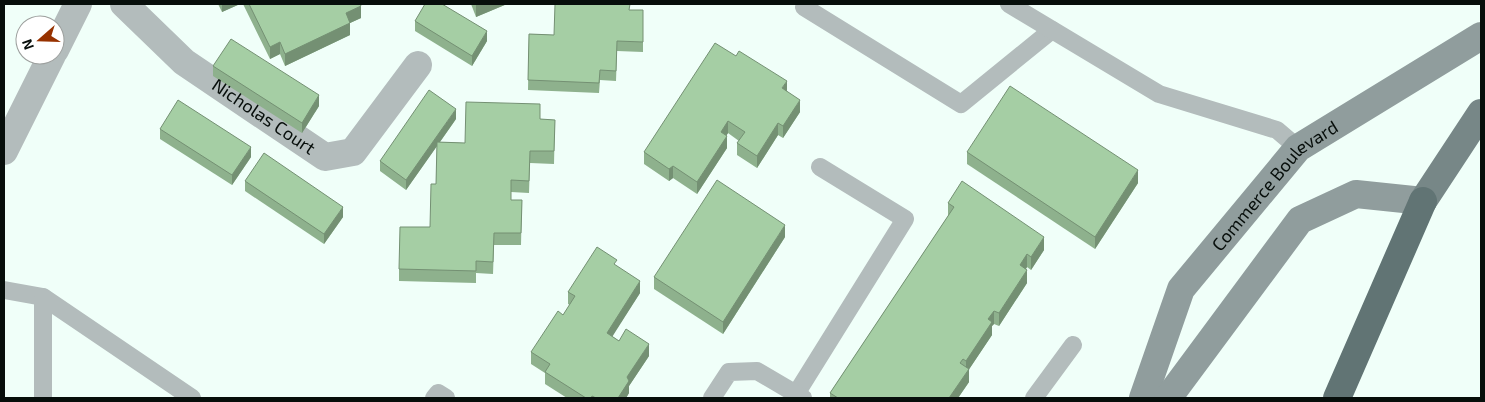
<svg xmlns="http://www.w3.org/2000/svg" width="1485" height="402" font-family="'Exo 2',sans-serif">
  <rect width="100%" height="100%" fill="#f0fff9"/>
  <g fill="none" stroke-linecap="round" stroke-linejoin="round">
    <g stroke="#b3bcbc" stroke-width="18">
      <path d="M 806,4 L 804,7 L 961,104 L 1052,30"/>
      <path d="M 1009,4 L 1159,94 L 1277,130 L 1298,148"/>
      <path d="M 4,290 L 43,297 L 192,398"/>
      <path d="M 43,297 L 43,398"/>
      <path d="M 796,394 L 905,219 L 820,167"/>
      <path d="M 434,398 L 438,393 L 446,398"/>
      <path d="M 712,398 L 729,372 L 757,371 L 803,398"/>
      <path d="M 1034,398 L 1073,345"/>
    </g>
    <g stroke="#b3bcbc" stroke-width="28">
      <path id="s1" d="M 124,4 L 184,62 L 325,157 L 353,152 L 418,65"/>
      <path d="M 55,50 L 78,4"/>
      <path d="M 4,151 L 52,55"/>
    </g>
    <g stroke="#909d9d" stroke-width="28">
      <path id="s2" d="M 1143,398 L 1181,289 L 1298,148 L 1481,36"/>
      <path d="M 1168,398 L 1300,220 L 1356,194 L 1423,201"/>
    </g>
    <path stroke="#778787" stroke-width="28" d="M 1423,201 L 1481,113"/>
    <path stroke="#617474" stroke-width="28" d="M 1337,398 L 1423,201"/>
  </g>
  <g fill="#8eb18d">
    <path d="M 218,4 L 240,4 L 222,12 Z"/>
    <path d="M 243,4 L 360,4 L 361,18 L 350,23 L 350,35 L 285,66 L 280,54 L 270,59 Z"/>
    <path d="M 471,4 L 507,4 L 476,17 Z"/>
    <path d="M 630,10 L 643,10 L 643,52 L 617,51 L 616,81 L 600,80 L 599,93 L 528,90 L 529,34 L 554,35 Z"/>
    <path d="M 415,21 L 487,41 L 472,66 L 415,31 Z"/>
    <path d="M 213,66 L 319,106 L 302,133 L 213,76 Z"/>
    <path d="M 787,91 L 800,112 L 783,138 L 778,135 L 757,168 L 737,155 L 737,143 L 739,141 L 728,133 L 726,136 L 727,148 L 697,194 L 673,178 L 669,181 L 644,164 L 644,152 Z"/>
    <path d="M 456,119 L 440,142 L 465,143 L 540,119 L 555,120 L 554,164 L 530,163 L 529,193 L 511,192 L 511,200 L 522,200 L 521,245 L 494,245 L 493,274 L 476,273 L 476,283 L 399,281 L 399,269 L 430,227 L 436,184 L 437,146 L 406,190 L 380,171 L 380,161 Z"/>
    <path d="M 160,129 L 251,157 L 232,185 L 160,139 Z"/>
    <path d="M 967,152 L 1138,183 L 1095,249 L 967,164 Z"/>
    <path d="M 245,181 L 343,217 L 324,244 L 245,191 Z"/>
    <path d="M 948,203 L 1044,250 L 1031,270 L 1027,267 L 1026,269 L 1027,283 L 999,326 L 994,324 L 992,326 L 992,335 L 969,369 L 969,382 L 958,398 L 830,398 L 830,393 L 948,216 Z"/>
    <path d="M 785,237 L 723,334 L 654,289 L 654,277 Z"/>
    <path d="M 617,266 L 640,293 L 612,336 L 619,341 L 649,356 L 629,386 L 629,393 L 626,398 L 567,398 L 545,384 L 545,373 L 531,364 L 531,352 L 563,315 L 570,305 L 568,304 L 568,292 Z"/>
  </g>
  <g fill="#749073">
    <path d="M 222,4 L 240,4 L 222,12 Z"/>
    <path d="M 478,4 L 507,4 L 476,17 L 476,5 Z"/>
    <path d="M 361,6 L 361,18 L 350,23 L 350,35 L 285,66 L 285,54 L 346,13 Z"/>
    <path d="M 487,31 L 487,41 L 472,66 L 472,56 Z"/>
    <path d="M 280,42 L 280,54 L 270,59 L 270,47 Z"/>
    <path d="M 787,81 L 787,93 L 782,88 Z"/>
    <path d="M 319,95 L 319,106 L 302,133 L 302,123 Z"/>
    <path d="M 800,100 L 800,112 L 783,138 L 783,126 Z"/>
    <path d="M 456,109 L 456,119 L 406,190 L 406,180 Z"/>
    <path d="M 728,121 L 728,133 L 721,144 L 721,132 Z"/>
    <path d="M 778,123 L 778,135 L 757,168 L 757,156 Z"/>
    <path d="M 727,136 L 727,148 L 697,194 L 697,182 Z"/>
    <path d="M 251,147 L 251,157 L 232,185 L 232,175 Z"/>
    <path d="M 673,166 L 673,178 L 669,181 L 669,169 Z"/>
    <path d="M 1138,170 L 1138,183 L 1095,249 L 1095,237 Z"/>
    <path d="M 343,207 L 343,217 L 324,244 L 324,234 Z"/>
    <path d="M 785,225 L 785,237 L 723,334 L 723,322 Z"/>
    <path d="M 1044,237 L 1044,250 L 1031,270 L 1031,257 Z"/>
    <path d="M 1027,254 L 1027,267 L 1020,278 L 1020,265 Z"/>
    <path d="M 1027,270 L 1027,283 L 999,326 L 999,313 Z"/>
    <path d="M 640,281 L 640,293 L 607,345 L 607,333 Z"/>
    <path d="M 994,311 L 994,324 L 992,326 L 992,335 L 966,374 L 966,361 L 988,319 Z"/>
    <path d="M 649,344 L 649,356 L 629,386 L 629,393 L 626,398 L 618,398 L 627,377 Z"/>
    <path d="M 969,369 L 969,382 L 958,398 L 949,398 Z"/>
  </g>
  <g fill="#a5cea4" stroke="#749073">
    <path d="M 249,4 L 360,4 L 361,6 L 346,13 L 350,23 L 285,54 L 280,42 L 270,47 Z"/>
    <path d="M 425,4 L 442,4 L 487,31 L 472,56 L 415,21 Z"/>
    <path d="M 555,4 L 630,4 L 629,10 L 643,10 L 643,42 L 617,41 L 616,71 L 600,70 L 599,83 L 528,80 L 529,34 L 554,35 Z"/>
    <path d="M 231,39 L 319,95 L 302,123 L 213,66 Z"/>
    <path d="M 715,43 L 736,56 L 739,51 L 787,81 L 782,88 L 800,100 L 783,126 L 778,123 L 757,156 L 737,143 L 745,132 L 728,121 L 721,132 L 727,136 L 697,182 L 673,166 L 669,169 L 644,152 Z"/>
    <path d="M 1010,86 L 1138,170 L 1095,237 L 967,152 Z"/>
    <path d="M 429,90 L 456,109 L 406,180 L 380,161 Z"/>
    <path d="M 178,100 L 251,147 L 232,175 L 160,129 Z"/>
    <path d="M 466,102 L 540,104 L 540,119 L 555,120 L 554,151 L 530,151 L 529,181 L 511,180 L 511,200 L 522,200 L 521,233 L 494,233 L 493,262 L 476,261 L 476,271 L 399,269 L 400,227 L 430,227 L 431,184 L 436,184 L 437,142 L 465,143 Z"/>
    <path d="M 264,153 L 343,207 L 324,234 L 245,181 Z"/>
    <path d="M 717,180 L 785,225 L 723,322 L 654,277 Z"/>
    <path d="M 962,181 L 1044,237 L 1031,257 L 1027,254 L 1020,265 L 1027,270 L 999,313 L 994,311 L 988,319 L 992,322 L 966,361 L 963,359 L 960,363 L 969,369 L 949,398 L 838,398 L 830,393 L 954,207 L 948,203 Z"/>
    <path d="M 597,247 L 617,260 L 614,264 L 640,281 L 607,333 L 619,341 L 626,329 L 649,344 L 627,377 L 629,381 L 618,398 L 596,398 L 592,396 L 591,398 L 586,398 L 545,372 L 550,364 L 531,352 L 558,311 L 563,315 L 575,296 L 568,292 Z"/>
  </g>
  <g text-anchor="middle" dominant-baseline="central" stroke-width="5" stroke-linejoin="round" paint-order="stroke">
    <g font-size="18" fill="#070e0b" stroke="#fff">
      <text stroke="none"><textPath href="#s1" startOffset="180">Nicholas Court</textPath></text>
      <text stroke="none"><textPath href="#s2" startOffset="256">Commerce Boulevard</textPath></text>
    </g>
  </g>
  <rect width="1485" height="402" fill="none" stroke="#070e0b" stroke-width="10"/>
  <g transform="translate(40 40) rotate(250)"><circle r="24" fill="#ffffff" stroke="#9c9f9d"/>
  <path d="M0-4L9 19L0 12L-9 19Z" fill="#973200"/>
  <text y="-8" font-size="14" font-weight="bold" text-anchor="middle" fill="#070e0b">N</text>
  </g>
</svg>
